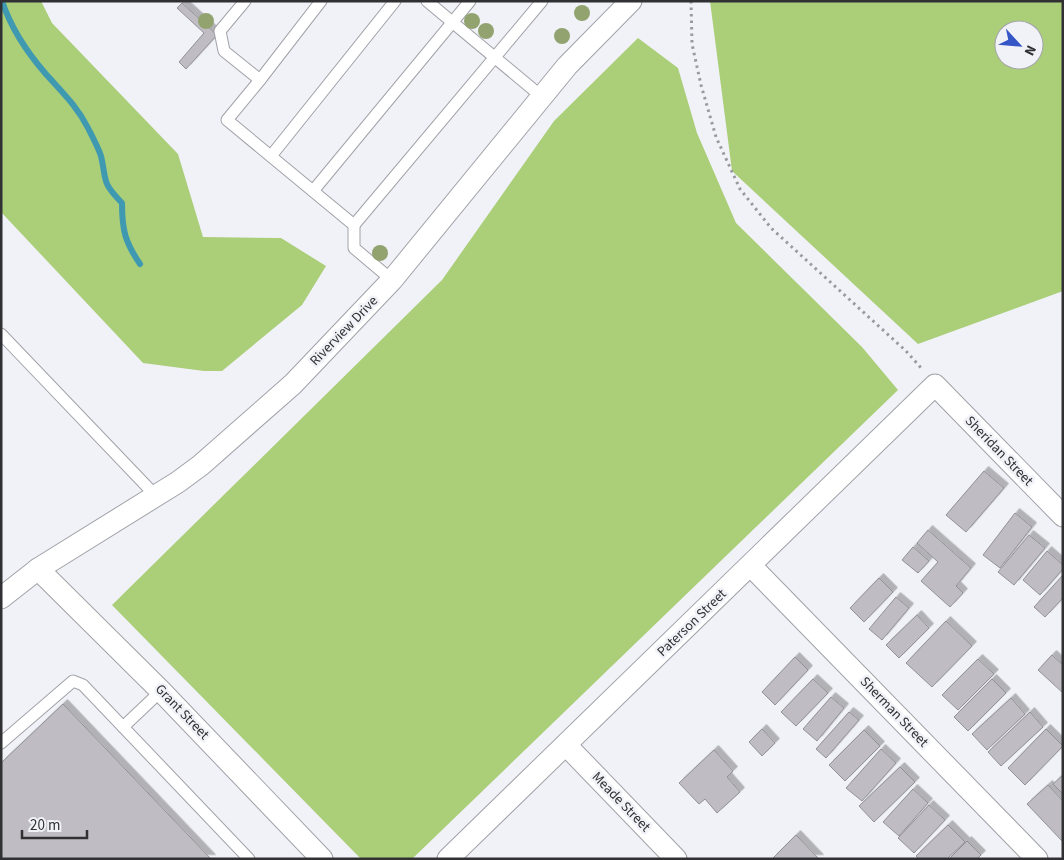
<svg xmlns="http://www.w3.org/2000/svg" width="1064" height="860" font-family="'Source Sans 3',sans-serif">
  <defs>
    <filter id="shadow"><feDropShadow dx="4.5" dy="-4.5" stdDeviation="0" flood-color="#0004"/></filter>
  </defs>
  <rect width="100%" height="100%" fill="#f1f2f8"/>
  <g fill="#abce79" fill-rule="evenodd">
    <path d="M 1,1 L 41,1 L 52,23 L 178,154 L 203,237 L 281,238 L 326,266 L 302,305 L 222,371 L 204,371 L 143,363 L 1,212 Z"/>
    <path d="M 710,1 L 1063,1 L 1063,291 L 918,344 L 732,171 ZM 1004,30 L 1034,30 L 1034,60 L 1004,60 Z"/>
    <path d="M 638,38 L 678,68 L 697,133 L 736,223 L 862,347 L 898,390 L 412,859 L 361,859 L 112,605 L 442,280 L 554,121 Z"/>
  </g>
  <g fill="none" stroke-linecap="round" stroke-linejoin="round">
    <path stroke="#3f99b1" stroke-width="6" d="M 2,1 C 11,28 26,51 45,73 C 61,91 77,106 88,128 C 92,136 98,147 101,156 C 107,182 101,181 122,203 C 122,230 125,242 140,264"/>
  </g>
  <g fill="#bfbdc3" stroke="#929197" filter="url(#shadow)">
    <path d="M 182,3 L 217,35 L 186,69 L 179,62 L 204,33 L 177,8 Z"/>
    <path d="M 984,471 L 1004,488 L 966,532 L 946,515 Z"/>
    <path d="M 1015,513 L 1032,527 L 1000,568 L 983,555 Z"/>
    <path d="M 928,530 L 971,568 L 956,586 L 963,593 L 950,607 L 921,581 L 938,562 L 917,543 Z"/>
    <path d="M 1029,535 L 1045,548 L 1014,585 L 998,572 Z"/>
    <path d="M 913,547 L 929,561 L 918,573 L 902,560 Z"/>
    <path d="M 1047,551 L 1063,565 L 1063,569 L 1040,595 L 1023,580 Z"/>
    <path d="M 1063,575 L 1063,598 L 1045,617 L 1034,607 Z"/>
    <path d="M 879,578 L 893,592 L 864,622 L 850,608 Z"/>
    <path d="M 896,597 L 909,608 L 882,640 L 869,629 Z"/>
    <path d="M 917,615 L 929,628 L 899,658 L 886,645 Z"/>
    <path d="M 946,621 L 972,646 L 932,687 L 906,663 Z"/>
    <path d="M 1052,655 L 1063,665 L 1063,693 L 1038,670 Z"/>
    <path d="M 795,657 L 808,670 L 775,705 L 762,692 Z"/>
    <path d="M 978,659 L 994,674 L 958,710 L 942,695 Z"/>
    <path d="M 813,679 L 828,693 L 796,726 L 781,712 Z"/>
    <path d="M 992,679 L 1006,693 L 968,731 L 954,717 Z"/>
    <path d="M 831,697 L 844,708 L 817,741 L 803,729 Z"/>
    <path d="M 1011,698 L 1025,714 L 987,750 L 972,734 Z"/>
    <path d="M 63,704 L 211,859 L 1,859 L 1,763 Z"/>
    <path d="M 849,712 L 859,720 L 826,758 L 816,749 Z"/>
    <path d="M 1030,712 L 1043,727 L 1001,766 L 988,752 Z"/>
    <path d="M 762,729 L 775,743 L 762,756 L 749,742 Z"/>
    <path d="M 1046,729 L 1063,746 L 1025,785 L 1008,768 Z"/>
    <path d="M 864,730 L 880,746 L 845,781 L 829,765 Z"/>
    <path d="M 881,749 L 896,763 L 862,801 L 846,788 Z"/>
    <path d="M 714,750 L 733,771 L 727,777 L 740,792 L 717,813 L 705,799 L 699,804 L 679,783 Z"/>
    <path d="M 900,767 L 915,782 L 874,822 L 859,806 Z"/>
    <path d="M 1063,775 L 1063,794 L 1053,784 Z"/>
    <path d="M 1048,785 L 1063,801 L 1063,842 L 1027,804 Z"/>
    <path d="M 913,789 L 928,803 L 899,836 L 883,822 Z"/>
    <path d="M 929,805 L 945,820 L 914,853 L 898,838 Z"/>
    <path d="M 948,825 L 965,842 L 947,859 L 919,859 L 916,856 Z"/>
    <path d="M 796,835 L 819,859 L 772,859 Z"/>
    <path d="M 967,841 L 981,855 L 977,859 L 949,859 Z"/>
  </g>
  <g fill="none" stroke-linecap="round" stroke-linejoin="round">
    <defs>
      <g id="service">
        <path d="M 245,1 L 220,31 L 224,51 L 260,80 L 227,120 L 354,225 L 354,248 L 392,280"/>
        <path d="M 427,1 L 541,96"/>
        <path d="M 260,80 L 321,1"/>
        <path d="M 271,156 L 395,1"/>
        <path d="M 313,191 L 470,1"/>
        <path d="M 354,225 L 542,1"/>
        <path d="M 1,334 L 156,496"/>
        <path d="M 123,727 L 161,691"/>
        <path d="M 1,743 L 73,681 L 83,685 L 249,859"/>
      </g>
      <g id="minor">
        <path d="M 751,566 L 1037,859"/>
        <path d="M 38,569 L 161,691 L 322,859"/>
        <path d="M 1,598 L 38,569 L 178,482 L 201,465 L 293,384 L 392,280 L 567,66 L 631,1"/>
        <path d="M 566,745 L 676,859"/>
        <path d="M 448,859 L 935,385 L 1063,516"/>
      </g>
    </defs>
    <use href="#service" stroke="#a1a2a8" stroke-width="13"/>
    <use href="#minor" stroke="#a1a2a8" stroke-width="23"/>
    <path stroke="#999a9e" stroke-width="3" stroke-dasharray="2.5 4" stroke-linecap="butt" d="M 691,1 L 692,44 L 701,85 L 716,137 L 740,189 L 771,228 L 906,351 L 922,369"/>
    <use href="#service" stroke="#fff" stroke-width="11"/>
    <use href="#minor" stroke="#fff" stroke-width="21"/>
  </g>
  <g fill="#92a370">
    <circle cx="582" cy="13" r="8"/>
    <circle cx="206" cy="21" r="8"/>
    <circle cx="472" cy="21" r="8"/>
    <circle cx="486" cy="31" r="8"/>
    <circle cx="562" cy="36" r="8"/>
    <circle cx="380" cy="253" r="8"/>
  </g>
  <g text-anchor="middle" dominant-baseline="central" stroke-width="5" stroke-linejoin="round" paint-order="stroke">
    <g font-size="14" fill="#313134" stroke="#f1f2f8">
      <text transform="translate(344 331) rotate(-46)">Riverview Drive</text>
      <text transform="translate(999 451) rotate(46)">Sheridan Street</text>
      <text transform="translate(692 623) rotate(-44)">Paterson Street</text>
      <text transform="translate(182 712) rotate(46)">Grant Street</text>
      <text transform="translate(894 712) rotate(46)">Sherman Street</text>
      <text transform="translate(621 802) rotate(46)">Meade Street</text>
    </g>
  </g>
  <rect width="1064" height="860" fill="none" stroke="#313134" stroke-width="5"/>
  <g transform="translate(1019 45) rotate(116)"><circle r="24" fill="#f1f2f8" stroke="#a4a5aa"/>
  <path d="M0-4L9 19L0 12L-9 19Z" fill="#3556c7"/>
  <text y="-8" font-size="14" font-weight="bold" text-anchor="middle" fill="#313134">N</text>
  </g>
  <path d="M22 830v8h65v-8" fill="none" stroke="#313134" stroke-width="2.5"/>
  <text x="30" y="830" font-size="15" fill="#313134" stroke="#f1f2f8" stroke-width="4" paint-order="stroke">20 m</text>
</svg>
